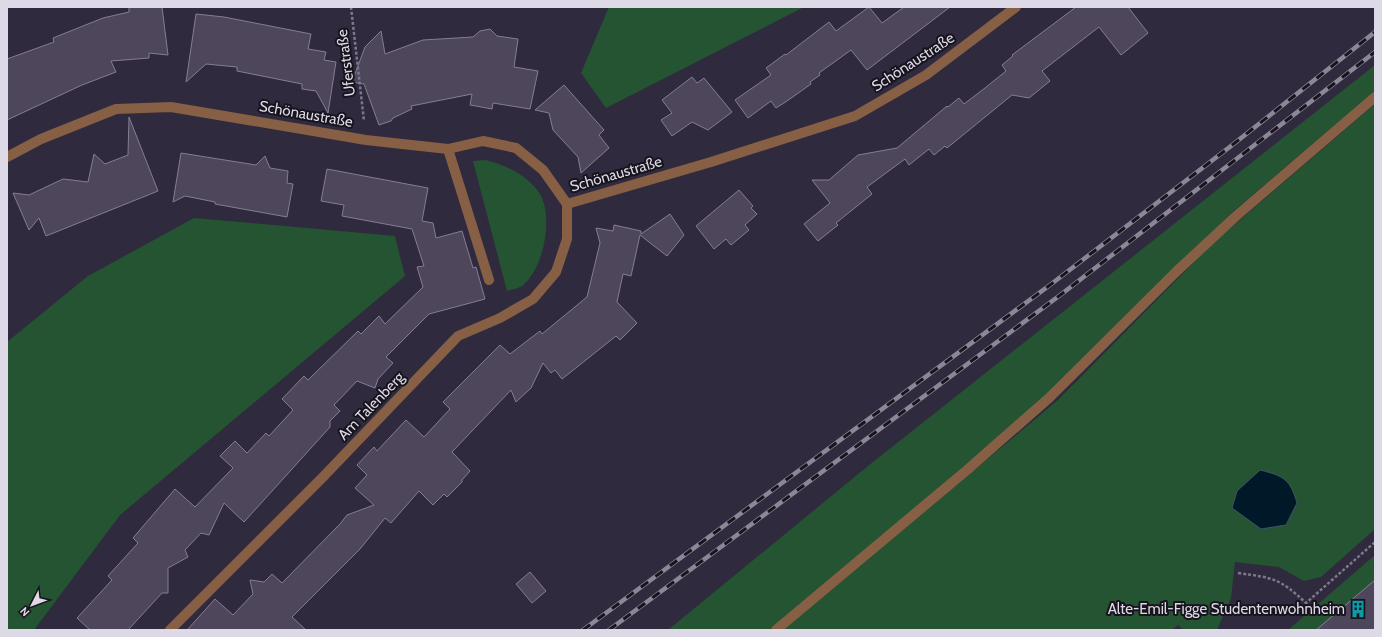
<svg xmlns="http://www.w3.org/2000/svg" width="1382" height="637" font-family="Cabin,sans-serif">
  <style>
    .green { fill: #255432 }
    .water { fill: #001929; stroke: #425362 }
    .building { fill: #4e475c; stroke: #847d95 }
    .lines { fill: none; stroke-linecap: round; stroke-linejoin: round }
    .path { stroke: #7e798a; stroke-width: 2.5; stroke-dasharray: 3 2; stroke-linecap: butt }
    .service { stroke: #865f45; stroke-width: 10 }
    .minor { stroke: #865f45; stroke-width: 10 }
    .rail-casing { stroke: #8c8797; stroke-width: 4.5 }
    .rail { stroke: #17141d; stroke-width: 3; stroke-dasharray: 9; stroke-linecap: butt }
    .labels { text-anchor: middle; stroke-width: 4; stroke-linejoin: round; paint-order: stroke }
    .street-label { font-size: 15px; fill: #ddd9e6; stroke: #17141d }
    .poi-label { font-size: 15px; fill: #ddd9e6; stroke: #17141d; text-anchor: end }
  </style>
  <rect width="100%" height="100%" fill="#302a3e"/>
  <g class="green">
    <path d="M609,7H804L606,108L581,73Z"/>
    <path d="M1375,65V91L1229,215L1050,393L914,509L769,630H668L868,466Z"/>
    <path d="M1375,104V529L1321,577L1304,581L1279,567L1235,562L1231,598L1217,630H1183L1178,625L1172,630H783L1058,400L1212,244Z"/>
    <path d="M486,160C507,166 524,173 538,191C555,214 544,269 522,286C518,288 512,290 507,291L473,161Z"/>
    <path d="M194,218L395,236L405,276L120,515L34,630H7V342L88,276Z"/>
    <path d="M1375,555V587L1316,630H1288Z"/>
  </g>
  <path class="water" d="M1260,470C1284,476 1290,479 1297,503L1286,525L1261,529L1232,508L1237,491Z"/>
  <g class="building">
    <path d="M129,7H162L168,55L149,53V58L111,61L116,72L82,85L7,120V59L54,42L53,38L103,18L129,12Z"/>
    <path d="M869,7L882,23L904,7H950L867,70L851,50L819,73L820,75L810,82L811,84L787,101L776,108L771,101L748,118L735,100L771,75L766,68L785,54L786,55L829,22L836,31Z"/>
    <path d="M1076,7H1128L1148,33L1121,55L1099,27L1042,71L1050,81L1029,98L1012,95L947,148L945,146L934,155L929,149L909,165L905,159L867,187L872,194L836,223L838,225L818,241L804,224L830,203L812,180H829L858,155L897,148L947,106L948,107L959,98L964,104L985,88L1006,71L1002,65L1013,56L1012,55Z"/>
    <path d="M196,14L224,17L311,34L308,49L326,52L324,60L336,62L328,113L316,91L302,89V84L237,71V67L206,64L186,82Z"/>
    <path d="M490,29L497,36L518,39L514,67L538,71L530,109L493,103L492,109L470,105L472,94L411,106L412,109L393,118L391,121L379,125L364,84L352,82L365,47L381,31L385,54L423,40L473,37L480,31Z"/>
    <path d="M692,77L697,83L704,78L732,112L708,130L692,122L672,136L661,120L672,113L662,100Z"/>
    <path d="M564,85L604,130L599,135L609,148L581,173L578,157L553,130L549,113L535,110Z"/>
    <path d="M129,117L158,191L46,236L39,218L29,230L13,193L29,195L63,179L88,182L94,154L105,164L128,155Z"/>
    <path d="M181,153L256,165L265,156L270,168L288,171L287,183L293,184L287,217L215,204V202L185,196L173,202Z"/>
    <path d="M327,169L428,188L422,221L433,223L436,238L462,231L473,268L476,267L485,299L429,314L386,357L393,363L378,379L375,388L357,381L334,405L340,411L330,421V427L244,522L224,503L209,535L201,533L185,550L188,557L168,568V593H162L128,630H90L77,618L112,580L108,576L138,543L133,538L175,489L195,507L233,468L220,456L235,441L247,453L266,433L269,436L293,410L282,399L304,376L308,380L358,331L361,334L379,316L385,324L423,287L417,267L424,266L412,229L342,216L344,205L321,201Z"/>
    <path d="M739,190L753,206L751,208L757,214L745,225L749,230L731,245L726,239L714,249L696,226Z"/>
    <path d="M670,214L684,235L667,256L640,235L631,276L623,274L617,302L637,323L620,340L616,336L562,379L555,370L551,373L543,363L531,388L516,402L511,390L452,452L470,471L462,480V482L447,497L444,494L433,505L419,491L391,523L385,518L360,549L292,617L306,630H187L215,599L233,615L253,594L250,580L264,582L272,574L282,583L340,524L347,515L374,505L355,488L367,475L357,465L374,447L377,451L406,420L424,437L450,409L443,402L500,345L510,354L540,331L542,334L587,297L600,243L596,228L613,231L614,225L641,231V234Z"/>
    <path d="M530,572L546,591L532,603L516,584Z"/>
    <path d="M1375,580V630H1316Z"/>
  </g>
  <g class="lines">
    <g class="path">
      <path d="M351,7L364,121"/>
      <path d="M1238,573C1274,578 1279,578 1306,603L1375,542"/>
    </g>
    <g class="service">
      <path d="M448,149L489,280"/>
      <path d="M776,630L967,470L1049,398L1177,271L1235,217L1375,97"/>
    </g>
    <g class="minor">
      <path d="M7,157L41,139L116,109L171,107L366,140L448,149L483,141L516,148L543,170L567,204"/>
      <path d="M567,204L711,162L855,116L926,75L1016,7"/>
      <path d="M170,630L323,477L458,336L500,318L533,299L556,272L567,239V204"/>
    </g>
    <g class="rail-casing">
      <g id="rail">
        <path d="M583,630L1050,285L1231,146L1375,32"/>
        <path d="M609,630L1059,296L1375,52"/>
      </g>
    </g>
    <use href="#rail" class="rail"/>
  </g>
  <defs>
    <g id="building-bare" transform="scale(1.38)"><path d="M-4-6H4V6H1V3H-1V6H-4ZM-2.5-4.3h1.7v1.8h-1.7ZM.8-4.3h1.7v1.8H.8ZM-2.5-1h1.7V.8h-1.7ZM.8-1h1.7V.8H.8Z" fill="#0f9aa8" stroke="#17141d" stroke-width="2.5" paint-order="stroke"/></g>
  </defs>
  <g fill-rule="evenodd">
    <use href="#building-bare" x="1358" y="609"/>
  </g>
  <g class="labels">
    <g class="street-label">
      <text transform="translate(913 62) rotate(-33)" y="5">Schönaustraße</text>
      <text transform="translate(346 63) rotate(-97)" y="5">Uferstraße</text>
      <text transform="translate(306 114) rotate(10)" y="5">Schönaustraße</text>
      <text transform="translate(616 174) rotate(-16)" y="5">Schönaustraße</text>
      <text transform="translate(371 406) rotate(-46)" y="5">Am Talenberg</text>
    </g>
    <g class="poi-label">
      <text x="1345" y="614">Alte-Emil-Figge Studentenwohnheim</text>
    </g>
  </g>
  <rect width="1382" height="637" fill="none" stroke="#ddd9e6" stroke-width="16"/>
  <g transform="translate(32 605) rotate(228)" stroke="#17141d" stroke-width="3" paint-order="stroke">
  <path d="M0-3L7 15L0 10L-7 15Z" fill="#ddd9e6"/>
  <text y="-6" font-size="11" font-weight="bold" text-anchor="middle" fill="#ddd9e6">N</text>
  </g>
</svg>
